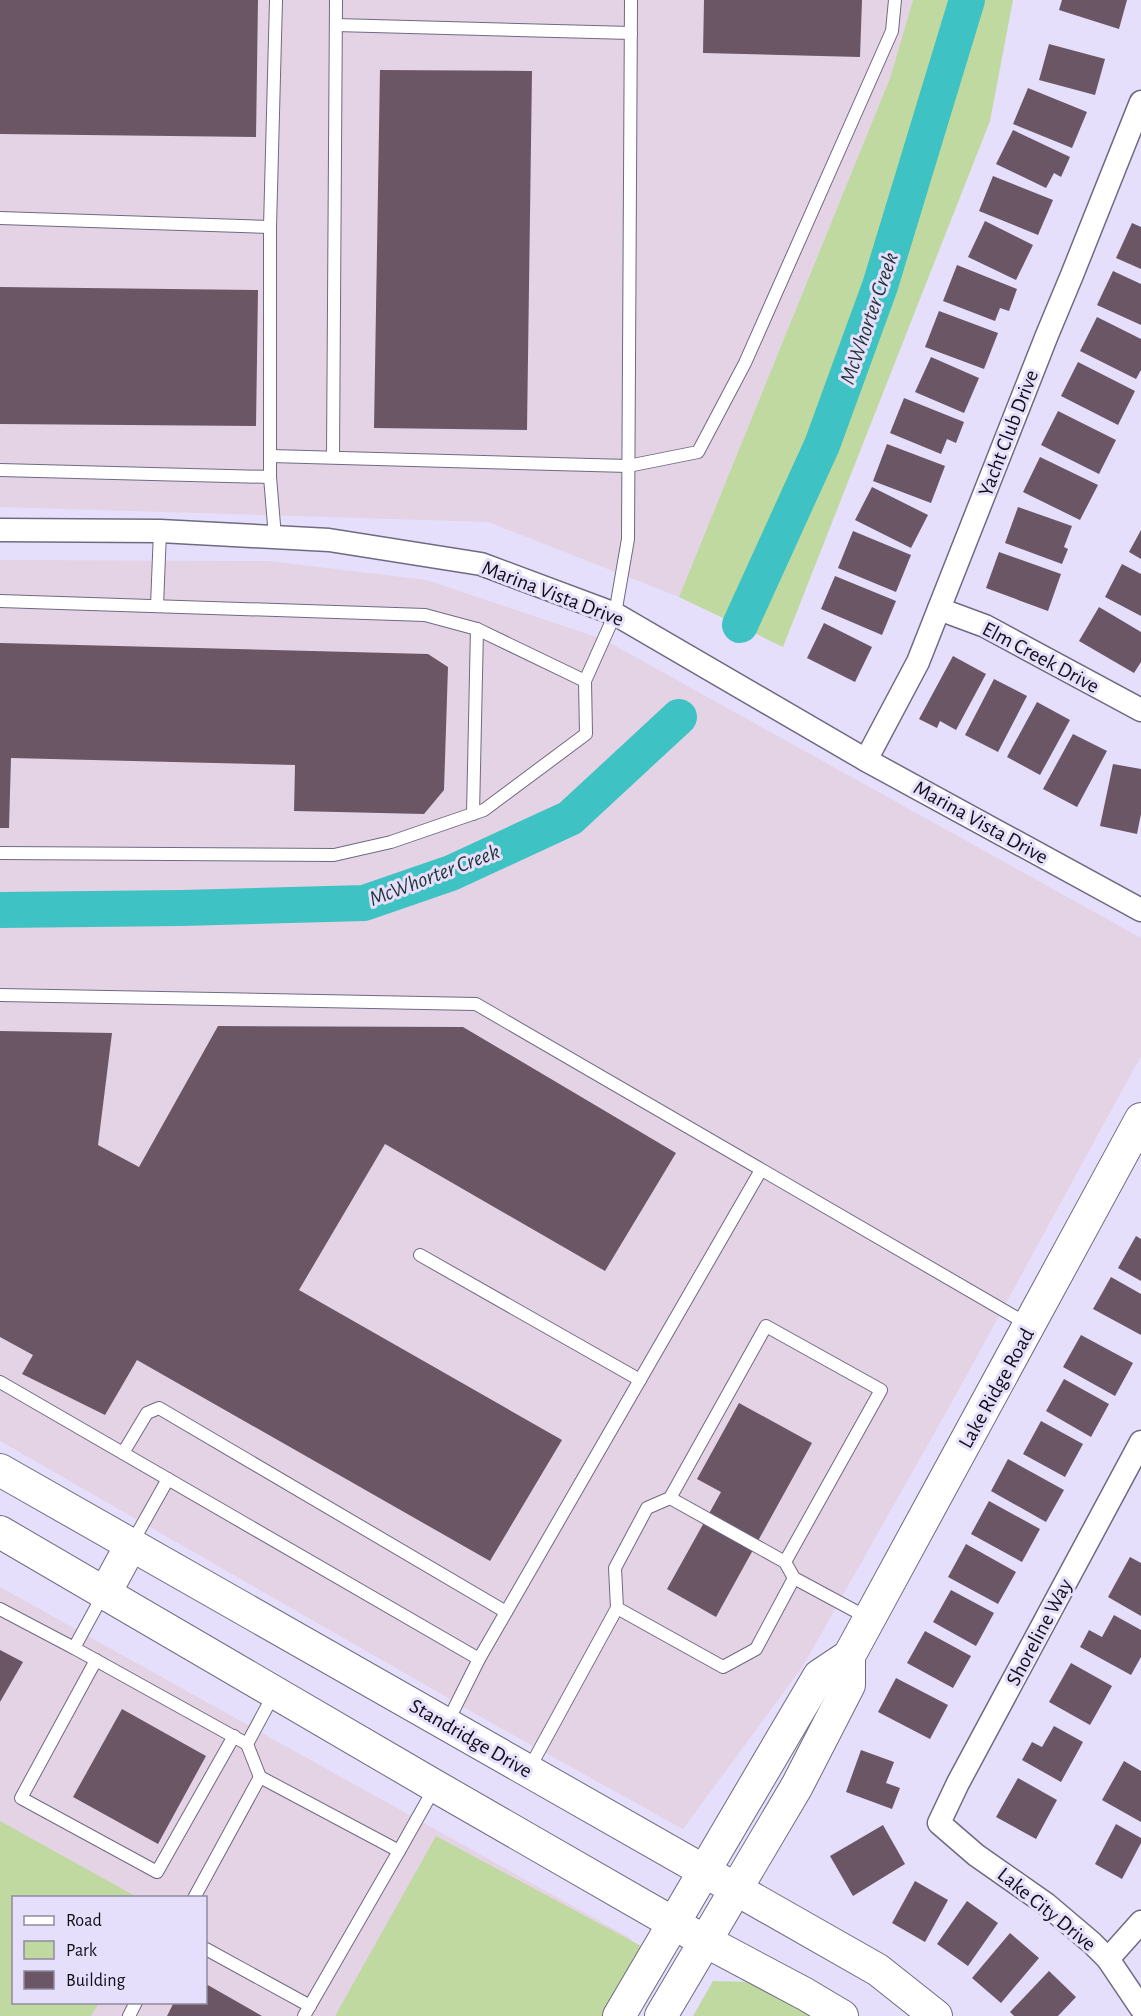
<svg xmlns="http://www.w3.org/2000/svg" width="1141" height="2016" font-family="'Alegreya Sans',sans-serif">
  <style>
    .commercial { fill: #e4d3e5; fill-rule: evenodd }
    .green { fill: #c0d9a1 }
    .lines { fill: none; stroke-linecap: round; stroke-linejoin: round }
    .river { stroke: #3fc2c3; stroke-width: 36 }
    .building { fill: #6b5666 }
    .lane-casing { stroke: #6f6a82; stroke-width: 14 }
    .street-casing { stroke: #6f6a82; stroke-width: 25 }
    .secondary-casing { stroke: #6f6a82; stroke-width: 34 }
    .lane { stroke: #fff; stroke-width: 12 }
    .street { stroke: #fff; stroke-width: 22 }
    .secondary { stroke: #fff; stroke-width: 32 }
    .labels { text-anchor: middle; stroke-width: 6; stroke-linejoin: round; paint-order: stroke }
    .street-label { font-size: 21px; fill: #110e17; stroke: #e5dffb }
    .water-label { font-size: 22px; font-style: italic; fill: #1f3535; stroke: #e5dffb }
  </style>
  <rect width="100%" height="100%" fill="#e5dffb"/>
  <g class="commercial">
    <path d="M0,0H913L890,78L679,597L488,522L0,507Z"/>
    <path d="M0,560L268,561L427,580L605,640L1141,938V1056L958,1391L803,1666L683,1829L502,1729L0,1441Z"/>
    <path d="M0,1587L632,1939L589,2016H0ZM14,1898H206V2002H14Z"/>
  </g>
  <g class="green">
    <path d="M913,0H1013L990,121L783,647L679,597L890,78Z"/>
    <path d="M0,1821L137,1897L14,1898V2002L99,2003L91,2016H0Z"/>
    <path d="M436,1836L643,1947L604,2016H335Z"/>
    <path d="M713,1981L754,1982L813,2016H693Z"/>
  </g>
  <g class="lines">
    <g class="river">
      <path d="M740,625L822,445L880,286L967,0"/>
      <path d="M0,910L182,908L364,903L451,873L570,818L679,717"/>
    </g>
  </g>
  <g class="building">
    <path d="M0,0H258L256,137L0,134Z"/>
    <path d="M704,0H862L860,57L703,53Z"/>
    <path d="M1062,0H1127L1119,29L1059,10Z"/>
    <path d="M1049,44L1105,59L1095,95L1039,80Z"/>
    <path d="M380,70L532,71L527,430L374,428Z"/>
    <path d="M1028,88L1087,112L1072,148L1013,124Z"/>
    <path d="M1013,130L1070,157L1061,177L1054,173L1046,188L996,164Z"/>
    <path d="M993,176L1053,200L1038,235L979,211Z"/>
    <path d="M985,221L1033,245L1016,280L968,257Z"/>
    <path d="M1132,223L1141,227V269L1116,258Z"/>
    <path d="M957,265L1017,289L1009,311L1000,308L995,321L943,301Z"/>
    <path d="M1113,271L1141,284V325L1097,305Z"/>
    <path d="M0,287L258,290L256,426L0,424Z"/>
    <path d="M939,311L998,333L984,369L925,347Z"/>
    <path d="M1097,317L1141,339V370L1136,379L1080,351Z"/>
    <path d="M931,357L979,378L964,413L915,392Z"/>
    <path d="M1078,362L1135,391L1118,425L1061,396Z"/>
    <path d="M904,398L964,422L956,443L947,439L941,454L890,433Z"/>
    <path d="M1058,411L1116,440L1099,474L1041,445Z"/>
    <path d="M887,444L945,466L931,503L873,481Z"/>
    <path d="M1040,457L1098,485L1080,520L1023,492Z"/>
    <path d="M872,487L928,515L911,548L855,520Z"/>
    <path d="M1018,507L1072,526L1064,547L1068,549L1062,564L1005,543Z"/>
    <path d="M1141,530V559L1129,552Z"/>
    <path d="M853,531L911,555L896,592L838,568Z"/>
    <path d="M999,552L1061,574L1048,611L986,588Z"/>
    <path d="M1122,564L1141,574V616L1105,597Z"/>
    <path d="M835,576L896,601L882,635L821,609Z"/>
    <path d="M1099,607L1141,632V662L1134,673L1079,641Z"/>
    <path d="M824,623L872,647L855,682L807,658Z"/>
    <path d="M0,643L428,654L448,667L444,790L424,814L294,811L295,765L11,758L9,828H0Z"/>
    <path d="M953,656L986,674L956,730L940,721L937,728L919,719Z"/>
    <path d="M994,679L1027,696L998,752L965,735Z"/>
    <path d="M1037,702L1070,720L1040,775L1007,757Z"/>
    <path d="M1073,734L1107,751L1077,807L1043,789Z"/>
    <path d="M1113,764L1141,769V814L1137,834L1100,826Z"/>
    <path d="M218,1026L463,1027L676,1153L605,1271L385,1144L299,1290L562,1440L490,1561L137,1360L105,1415L22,1374L33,1355L0,1337V1031L112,1033L98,1145L139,1167Z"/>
    <path d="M1136,1236L1141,1239V1281L1118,1268Z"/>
    <path d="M1111,1277L1141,1294V1335L1093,1309Z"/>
    <path d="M1081,1335L1133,1363L1115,1396L1063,1367Z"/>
    <path d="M1064,1379L1109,1404L1091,1437L1046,1411Z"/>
    <path d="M739,1403L812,1443L716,1617L667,1589L721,1492L697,1479Z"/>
    <path d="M1041,1421L1083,1444L1065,1477L1023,1454Z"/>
    <path d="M1008,1459L1064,1490L1046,1522L991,1491Z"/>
    <path d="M989,1501L1040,1529L1022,1562L971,1534Z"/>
    <path d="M966,1544L1016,1572L998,1604L948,1577Z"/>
    <path d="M1130,1557L1141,1563V1616L1108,1597Z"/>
    <path d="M951,1590L994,1613L976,1646L933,1622Z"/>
    <path d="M1114,1615L1141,1630V1657L1131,1675L1080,1647L1089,1630L1102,1637Z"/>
    <path d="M925,1631L971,1656L953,1688L907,1663Z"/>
    <path d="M0,1650L23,1662L0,1702Z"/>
    <path d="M1071,1663L1112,1686L1090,1725L1049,1702Z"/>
    <path d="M896,1678L948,1705L930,1739L878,1712Z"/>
    <path d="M122,1709L206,1756L158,1844L73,1797Z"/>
    <path d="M1054,1726L1083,1742L1061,1782L1022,1760L1032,1742L1042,1747Z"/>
    <path d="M861,1750L894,1762L886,1783L900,1788L892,1809L846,1792Z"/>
    <path d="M1124,1761L1141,1771V1822L1102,1800Z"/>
    <path d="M1018,1778L1057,1800L1036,1839L996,1817Z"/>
    <path d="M1116,1824L1141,1838V1843L1122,1879L1095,1864Z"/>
    <path d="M883,1825L905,1864L853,1896L830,1856Z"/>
    <path d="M915,1881L948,1900L925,1942L892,1923Z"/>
    <path d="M967,1901L998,1923L968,1966L937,1944Z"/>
    <path d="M1010,1933L1039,1958L1001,2003L972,1978Z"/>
    <path d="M1049,1971L1076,1997L1058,2016H1014L1010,2012Z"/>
    <path d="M206,1984L262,2016H167L174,2002H206Z"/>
  </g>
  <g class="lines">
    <g class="lane-casing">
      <g id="lane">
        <path d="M336,25L631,33"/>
        <path d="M0,218L270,227"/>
        <path d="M271,456L628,466L698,452L745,363L892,31L895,0"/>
        <path d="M333,457L336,0"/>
        <path d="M0,470L270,477"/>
        <path d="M275,537L270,477V227L276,0"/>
        <path d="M0,601L425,615L477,629L585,681L615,614L628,539L631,0"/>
        <path d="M157,606L160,531"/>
        <path d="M473,814L477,629"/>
        <path d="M0,853L334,855L391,842L484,810L586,734L585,681"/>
        <path d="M0,995L476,1004L1029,1325"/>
        <path d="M420,1255L640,1380"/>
        <path d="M0,1382L479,1659"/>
        <path d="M123,1453L147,1413L159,1408L506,1612"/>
        <path d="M670,1498L785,1562L794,1578L870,1619"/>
        <path d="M132,1543L168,1479"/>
        <path d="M785,1562L881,1390L766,1326L670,1498L647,1508L615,1568L617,1608L723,1667L756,1649L794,1578"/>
        <path d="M0,1609L74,1648L104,1593"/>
        <path d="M74,1648L247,1744L275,1692"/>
        <path d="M96,1660L21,1798L157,1872L234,1736"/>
        <path d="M447,1723L479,1659L761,1170"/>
        <path d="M247,1744L260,1777L399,1851L435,1787"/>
        <path d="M529,1769L617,1608"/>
        <path d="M194,1898L260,1777"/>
        <path d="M206,1949L310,2006"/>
        <path d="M129,2016L136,2002"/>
        <path d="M304,2016L399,1851"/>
      </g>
    </g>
    <g class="street-casing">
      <g id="street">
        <path d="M0,530L160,531L329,540L481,564L615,614L866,760L1141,910"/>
        <path d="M939,609L985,626L1141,710"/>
        <path d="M866,760L918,662L1047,335L1072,275L1141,102"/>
        <path d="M1141,1442L958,1783L939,1823L976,1855L1046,1904L1092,1943L1108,1959L1141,2008"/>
        <path d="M1108,1959L1141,1922"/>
      </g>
    </g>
    <g class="secondary-casing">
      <g id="secondary">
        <path d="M0,1470L878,1970L936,2016"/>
        <path d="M0,1532L435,1786L694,1935L805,1994L842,2016"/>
        <path d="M105,1593L131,1545"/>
        <path d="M619,2016L819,1676L849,1656L1141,1119"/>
        <path d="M661,2016L797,1786L849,1685V1656"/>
      </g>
    </g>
    <use href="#lane" class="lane"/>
    <use href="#street" class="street"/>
    <use href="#secondary" class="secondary"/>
  </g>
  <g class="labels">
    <g class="street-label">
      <text transform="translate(1008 433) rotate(-69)" y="7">Yacht Club Drive</text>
      <text transform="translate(553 593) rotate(21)" y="7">Marina Vista Drive</text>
      <text transform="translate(1041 657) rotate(28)" y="7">Elm Creek Drive</text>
      <text transform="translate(981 822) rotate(29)" y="7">Marina Vista Drive</text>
      <text transform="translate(996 1388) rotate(-61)" y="7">Lake Ridge Road</text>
      <text transform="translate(1039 1632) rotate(-62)" y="7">Shoreline Way</text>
      <text transform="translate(471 1738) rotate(30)" y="7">Standridge Drive</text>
      <text transform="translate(1047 1909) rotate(39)" y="7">Lake City Drive</text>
    </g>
    <g class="water-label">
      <text transform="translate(868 318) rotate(-71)" y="8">McWhorter Creek</text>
      <text transform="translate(434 874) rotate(-21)" y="8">McWhorter Creek</text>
    </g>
  </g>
  <rect x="12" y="1896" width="195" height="108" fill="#e5dffb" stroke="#908ba0" stroke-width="1.5"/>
  <rect x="24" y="1916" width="30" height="9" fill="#ffffff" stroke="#908ba0" stroke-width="1.5"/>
  <text x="66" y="1926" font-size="18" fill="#110e17">Road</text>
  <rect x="24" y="1941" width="30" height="18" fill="#c0d9a1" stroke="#908ba0" stroke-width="1.5"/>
  <text x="66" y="1956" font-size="18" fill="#110e17">Park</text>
  <rect x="24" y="1971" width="30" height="18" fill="#6b5666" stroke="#908ba0" stroke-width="1.5"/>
  <text x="66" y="1986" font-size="18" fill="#110e17">Building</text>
</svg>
